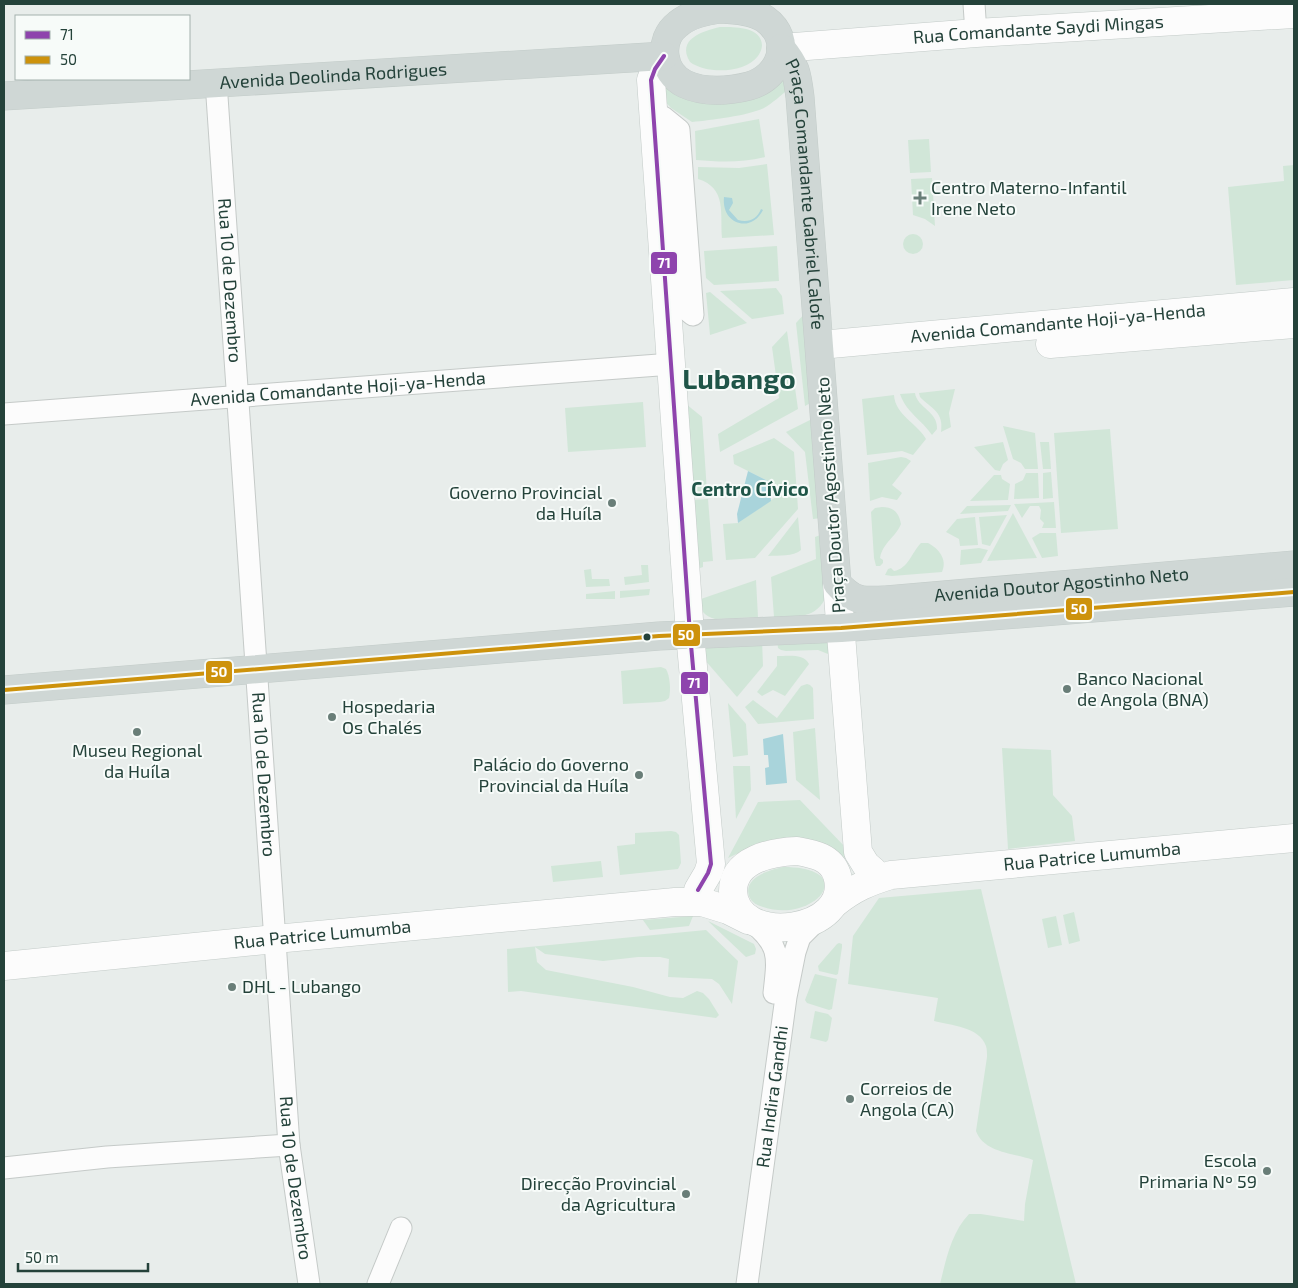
<svg xmlns="http://www.w3.org/2000/svg" width="1298" height="1288" font-family="'Exo 2',sans-serif">
  <style>
    .green { fill: #d1e6d8 }
    .water { fill: #a9d4db }
    .lines { fill: none; stroke-linecap: round; stroke-linejoin: round }
    .street-casing { stroke: #c5cac8; stroke-width: 23 }
    .secondary-casing { stroke: #c3cbc8; stroke-width: 29 }
    .primary-casing { stroke: #c3ccc9; stroke-width: 29 }
    .street { stroke: #fcfcfc; stroke-width: 21 }
    .secondary { stroke: #fcfcfc; stroke-width: 28 }
    .primary { stroke: #cfd7d5; stroke-width: 28 }
    .bus-1-casing { stroke: #f7fbf9; stroke-width: 8 }
    .bus-2-casing { stroke: #f7fbf9; stroke-width: 8 }
    .bus-1 { stroke: #8e44ad; stroke-width: 4 }
    .bus-2 { stroke: #cd920c; stroke-width: 4 }
    .poi-dot { fill: #697e78; stroke: #f7fbf9; stroke-width: 2 }
    .bus-dot { fill: #24423a; stroke: #f7fbf9; stroke-width: 2 }
    .labels { text-anchor: middle; stroke-width: 4; stroke-linejoin: round; paint-order: stroke }
    .street-label { font-size: 18px; fill: #24423a; stroke: #f7fbf9 }
    .poi-label { font-size: 18px; fill: #24423a; stroke: #f7fbf9; text-anchor: start }
    .neighbourhood-label { font-size: 19px; font-weight: bold; fill: #1f5548; stroke: #f7fbf9 }
    .town-label { font-size: 28px; font-weight: bold; fill: #1f5548; stroke: #f7fbf9 }
    .line-badge { stroke: #f7fbf9; stroke-width: 2 }
    .badge-label { font-size: 14px; text-anchor: middle; font-weight: bold; fill: #fff }
  </style>
  <rect width="100%" height="100%" fill="#e8edeb"/>
  <g class="green">
    <path d="M720,27C733,27 761,26 762,45C762,49 760,53 758,56C744,74 706,74 690,62C676,39 703,31 720,27Z"/>
    <path d="M784,77L789,89C781,95 773,103 764,108C747,116 711,120 692,122L671,108L662,98V85Z"/>
    <path d="M759,119L765,157C742,163 719,162 696,160L695,131Z"/>
    <path d="M929,139L931,172L910,173L908,140Z"/>
    <path d="M767,164L774,235L722,238C720,213 727,188 698,179V167L739,168Z"/>
    <path d="M1294,165V280L1236,285L1228,187L1284,181L1283,166Z"/>
    <path d="M932,178L935,226L925,219L913,215L911,179Z"/>
    <circle cx="913" cy="244" r="10"/>
    <path d="M777,246L779,281L714,285L706,278L704,251Z"/>
    <path d="M776,288L782,296L784,314L752,319L720,291Z"/>
    <path d="M710,292L747,323L710,335L706,293Z"/>
    <path d="M808,310L814,401L805,406L796,323Z"/>
    <path d="M787,331L798,409L720,452L718,434L779,398L772,347Z"/>
    <path d="M955,389L949,413L951,427L941,432C944,412 932,409 920,397L919,393Z"/>
    <path d="M915,393C917,408 938,411 937,429L932,435C922,420 906,412 900,394Z"/>
    <path d="M894,395C895,415 917,423 926,439L913,455L902,451L867,455L862,399Z"/>
    <path d="M643,402L646,447L568,452L565,408Z"/>
    <path d="M686,404L702,417L707,492H692Z"/>
    <path d="M816,417L822,518L813,519L805,452L786,432Z"/>
    <path d="M1003,426L1035,433L1038,469H1025L1021,463L1013,459Z"/>
    <path d="M1110,429L1118,529L1061,533L1054,433Z"/>
    <path d="M774,438L794,452L798,509L755,558L726,560L723,524L738,523L786,490L734,464L733,455Z"/>
    <path d="M1003,442L1008,460L1003,464L1000,471L995,470L974,447Z"/>
    <path d="M1040,442H1049L1051,469H1043Z"/>
    <path d="M901,457L906,458L911,461L892,485L902,493L897,500L882,497L870,501L868,463Z"/>
    <path d="M1051,472L1053,498L1043,499V473Z"/>
    <path d="M1026,473H1038L1039,498L1014,499L1015,484L1023,480Z"/>
    <path d="M994,475H1001L1002,479L1010,484L1008,500L970,501Z"/>
    <path d="M708,499L713,561L703,562V567L697,569L692,500Z"/>
    <path d="M1054,502L1056,528H1042L1044,523L1040,519L1041,510L1039,506H1030L1022,518L1014,504Z"/>
    <path d="M1011,505L1008,511L960,514L967,506Z"/>
    <path d="M882,507C894,507 899,513 901,524C896,537 883,542 880,558L883,560V563L880,566H876L874,558L871,512L875,508Z"/>
    <path d="M1013,513L1037,558L987,561Z"/>
    <path d="M1007,515L990,546L982,544L979,517Z"/>
    <path d="M798,517L801,550C793,557 779,555 768,556Z"/>
    <path d="M975,517L978,545L960,546L959,539L946,532L957,519Z"/>
    <path d="M1040,533H1056L1058,556L1042,558L1032,538Z"/>
    <path d="M823,534L827,595C816,620 798,616 774,617L771,577L816,559L815,537Z"/>
    <path d="M928,543C938,548 948,559 942,572L892,576L885,575L888,569L891,568L894,571C908,569 912,552 921,543Z"/>
    <path d="M979,548L988,550L981,563L960,565L961,550Z"/>
    <path d="M641,565H648L649,582L625,585L624,577L642,575Z"/>
    <path d="M591,569L592,579H609L610,586L586,587L584,570Z"/>
    <path d="M756,580L758,617L715,619C704,616 701,611 698,600Z"/>
    <path d="M650,589L649,595L620,598V591Z"/>
    <path d="M615,591V599H586V594Z"/>
    <path d="M829,639L833,656L818,650L786,651L781,650L778,648L777,640Z"/>
    <path d="M762,640L763,666L737,697L704,659L705,643Z"/>
    <path d="M777,656C787,656 804,653 809,664L785,696L773,690L762,696L757,692L777,666Z"/>
    <path d="M661,667L666,669C670,676 671,690 669,698L665,701L660,702L623,704L621,671Z"/>
    <path d="M807,684L810,685L813,688L814,719L758,724L745,707L753,700L777,718L801,686Z"/>
    <path d="M728,703L746,724L748,755L733,757Z"/>
    <path d="M815,728L820,800L796,780L793,732Z"/>
    <path d="M1002,748L1051,750L1053,795L1072,816L1075,841L1008,849Z"/>
    <path d="M733,766H750L751,790L736,819Z"/>
    <path d="M800,800L847,849V859L835,851L751,847L728,858L758,802Z"/>
    <path d="M671,831L676,832L679,835L681,863L678,869L620,875L617,846L635,844V833Z"/>
    <path d="M601,861L603,877L553,882L551,866Z"/>
    <path d="M783,867C861,867 815,924 763,907C757,905 752,903 749,896C743,877 770,870 783,867Z"/>
    <path d="M981,889L1076,1284H940C946,1260 951,1233 969,1214H981L1024,1221L1025,1204L1033,1160C1014,1153 984,1153 976,1131L987,1057C987,1054 987,1049 986,1046C980,1027 950,1025 934,1021L938,998L848,984L853,936L879,898Z"/>
    <path d="M1074,912L1080,941L1069,944L1063,915Z"/>
    <path d="M693,916L689,926L650,930L643,920Z"/>
    <path d="M1056,916L1062,945L1048,948L1042,919Z"/>
    <path d="M708,921L754,944L756,949L755,954L746,957Z"/>
    <path d="M706,930L738,961L732,1004L719,984L712,979L668,977L669,959L660,957H638L603,961L545,954L535,947L537,962L546,970L633,987L670,997L683,998L697,991L703,993L709,999L719,1015L716,1018L521,991L508,992L507,949Z"/>
    <path d="M839,943L842,944V947L838,974L836,975L819,971L818,966L837,944Z"/>
    <path d="M815,974L837,979L832,1009L829,1010L807,1003L805,1000Z"/>
    <path d="M815,1011L828,1014L832,1018L828,1040L826,1042L810,1038Z"/>
  </g>
  <g class="water">
    <path d="M724,197L732,198L733,203L729,210L738,220C749,223 757,219 761,209L763,210C751,234 721,224 724,197Z"/>
    <path d="M748,471L770,482L771,501L738,523L737,514Z"/>
    <path d="M783,734L787,783L766,785L765,768L769,767L768,755H764L763,739Z"/>
  </g>
  <g class="lines">
    <g class="street-casing">
      <g id="street">
        <path d="M974,4L976,33"/>
        <path id="s1" d="M216,82L289,1145L309,1284"/>
        <path d="M663,117L679,130L693,315L678,303Z"/>
        <path id="s2" d="M4,414L672,364"/>
        <path d="M751,921C781,945 778,957 774,993"/>
        <path d="M4,1168L107,1157L289,1145"/>
        <path d="M378,1284L401,1228"/>
        <path id="s3" d="M747,1284L786,997L795,952L800,937L818,919"/>
      </g>
    </g>
    <g class="secondary-casing">
      <g id="secondary">
        <path id="s4" d="M781,48L976,33L1294,14"/>
        <path d="M664,56L655,69L651,80L690,634L711,864L708,873L698,890"/>
        <path d="M1050,344L1294,324"/>
        <path id="s5" d="M820,345L1294,302"/>
        <path d="M837,583L858,852L866,865L873,871"/>
        <path d="M797,851C814,854 831,857 837,875C855,933 735,949 733,891C733,859 772,852 797,851Z"/>
        <path id="s6" d="M835,903C854,888 868,882 891,875L1294,838"/>
        <path id="s7" d="M4,966L275,939L675,902H702L728,910L748,920"/>
      </g>
    </g>
    <g class="primary-casing">
      <g id="primary">
        <path d="M720,9C735,10 753,11 765,19C794,40 781,77 749,86C730,91 704,93 685,84C662,73 657,40 678,24C690,14 705,11 720,9Z"/>
        <path id="s8" d="M781,48C796,66 797,73 800,97L837,583C853,602 863,601 886,600L1294,565"/>
        <path id="s9" d="M4,96L664,56"/>
        <path d="M4,690L659,636L841,628L1294,592"/>
      </g>
    </g>
    <use href="#street" class="street"/>
    <use href="#secondary" class="secondary"/>
    <use href="#primary" class="primary"/>
    <g class="bus-1-casing">
      <path id="bus-1" d="M664,56L655,69L651,80L690,634L711,864L708,873L698,890"/>
    </g>
    <g class="bus-2-casing">
      <path id="bus-2" d="M4,690L659,636L841,628L1294,592"/>
    </g>
    <use href="#bus-1" class="bus-1"/>
    <use href="#bus-2" class="bus-2"/>
  </g>
  <g class="poi-dot">
    <path d="M917.5 190.5h5v5h5v5h-5v5h-5v-5h-5v-5h5z"/>
    <circle cx="612" cy="503" r="5"/>
    <circle cx="1067" cy="689" r="5"/>
    <circle cx="332" cy="717" r="5"/>
    <circle cx="137" cy="732" r="5"/>
    <circle cx="639" cy="775" r="5"/>
    <circle cx="232" cy="987" r="5"/>
    <circle cx="850" cy="1099" r="5"/>
    <circle cx="1267" cy="1171" r="5"/>
    <circle cx="686" cy="1194" r="5"/>
  </g>
  <circle class="bus-dot" cx="647" cy="637" r="4.5"/>
  <g class="labels">
    <g class="street-label">
      <text dy="6" stroke="none"><textPath href="#s4" startOffset="258">Rua Comandante Saydi Mingas</textPath></text>
      <text dy="6" stroke="none"><textPath href="#s9" startOffset="330">Avenida Deolinda Rodrigues</textPath></text>
      <text dy="6" stroke="none"><textPath href="#s8" startOffset="151">Praça Comandante Gabriel Calofe</textPath></text>
      <text dy="6" stroke="none"><textPath href="#s1" startOffset="199">Rua 10 de Dezembro</textPath></text>
      <text dy="6" stroke="none"><textPath href="#s5" startOffset="239">Avenida Comandante Hoji-ya-Henda</textPath></text>
      <text dy="6" stroke="none"><textPath href="#s2" startOffset="335">Avenida Comandante Hoji-ya-Henda</textPath></text>
      <text transform="translate(831 495) rotate(-94)" y="6">Praça Doutor Agostinho Neto</text>
      <text dy="6" stroke="none"><textPath href="#s8" startOffset="772">Avenida Doutor Agostinho Neto</textPath></text>
      <text dy="6" stroke="none"><textPath href="#s1" startOffset="694">Rua 10 de Dezembro</textPath></text>
      <text dy="6" stroke="none"><textPath href="#s6" startOffset="265">Rua Patrice Lumumba</textPath></text>
      <text dy="6" stroke="none"><textPath href="#s7" startOffset="320">Rua Patrice Lumumba</textPath></text>
      <text dy="6" stroke="none"><textPath href="#s3" startOffset="189">Rua Indira Gandhi</textPath></text>
      <text dy="6" stroke="none"><textPath href="#s1" startOffset="1099">Rua 10 de Dezembro</textPath></text>
    </g>
    <g class="poi-label">
      <text x="931" y="194">Centro Materno-Infantil<tspan x="931" dy="21">Irene Neto</tspan></text>
      <text x="602" y="499" text-anchor="end">Governo Provincial<tspan x="602" dy="21">da Huíla</tspan></text>
      <text x="1077" y="685">Banco Nacional<tspan x="1077" dy="21">de Angola (BNA)</tspan></text>
      <text x="342" y="713">Hospedaria<tspan x="342" dy="21">Os Chalés</tspan></text>
      <text x="137" y="757" text-anchor="middle">Museu Regional<tspan x="137" dy="21">da Huíla</tspan></text>
      <text x="629" y="771" text-anchor="end">Palácio do Governo<tspan x="629" dy="21">Provincial da Huíla</tspan></text>
      <text x="242" y="993">DHL - Lubango</text>
      <text x="860" y="1095">Correios de<tspan x="860" dy="21">Angola (CA)</tspan></text>
      <text x="1257" y="1167" text-anchor="end">Escola<tspan x="1257" dy="21">Primaria Nº 59</tspan></text>
      <text x="676" y="1190" text-anchor="end">Direcção Provincial<tspan x="676" dy="21">da Agricultura</tspan></text>
    </g>
    <g class="neighbourhood-label">
      <text x="750" y="496">Centro Cívico</text>
    </g>
    <g class="town-label">
      <text x="739" y="389">Lubango</text>
    </g>
  </g>
  <g class="line-badge">
    <rect x="650" y="251" width="28" height="24" rx="5" fill="#8e44ad"/>
    <rect x="1065" y="597" width="28" height="24" rx="5" fill="#cd920c"/>
    <rect x="672" y="623" width="29" height="24" rx="5" fill="#cd920c"/>
    <rect x="205" y="660" width="28" height="24" rx="5" fill="#cd920c"/>
    <rect x="680" y="671" width="29" height="24" rx="5" fill="#8e44ad"/>
  </g>
  <g class="badge-label">
    <text x="664" y="268">71</text>
    <text x="1079" y="614">50</text>
    <text x="686" y="640">50</text>
    <text x="219" y="677">50</text>
    <text x="694" y="688">71</text>
  </g>
  <rect width="1298" height="1288" fill="none" stroke="#24423a" stroke-width="10"/>
  <rect x="15" y="15" width="175" height="65" fill="#f7fbf9" stroke="#a3b1ad"/>
  <rect x="25" y="31" width="25" height="8" fill="#8e44ad" stroke="#a3b1ad"/>
  <text x="60" y="40" font-size="15" fill="#24423a">71</text>
  <rect x="25" y="56" width="25" height="8" fill="#cd920c" stroke="#a3b1ad"/>
  <text x="60" y="65" font-size="15" fill="#24423a">50</text>
  <path d="M18 1263v8h130v-8" fill="none" stroke="#24423a" stroke-width="2.5"/>
  <text x="25" y="1263" font-size="15" fill="#24423a" stroke="#f7fbf9" stroke-width="4" paint-order="stroke">50 m</text>
</svg>
